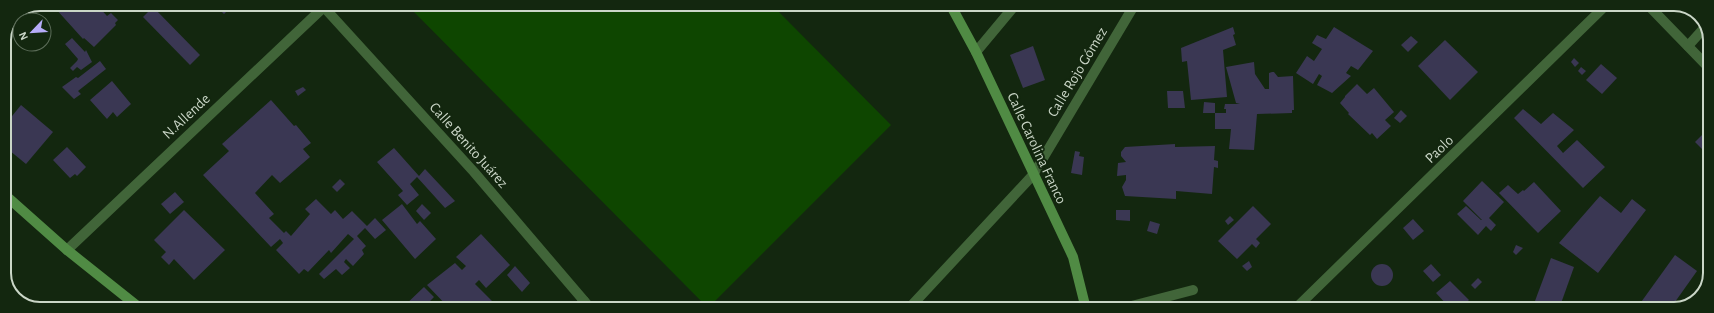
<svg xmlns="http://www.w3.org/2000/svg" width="1714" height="313" font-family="'Alegreya Sans',sans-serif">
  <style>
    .green { fill: #0e4600 }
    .building { fill: #3a3753 }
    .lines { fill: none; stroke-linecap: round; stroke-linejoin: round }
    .lane { stroke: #416539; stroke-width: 10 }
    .street { stroke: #416539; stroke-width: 10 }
    .secondary { stroke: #508b44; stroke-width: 10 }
    .labels { text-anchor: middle; stroke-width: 4; stroke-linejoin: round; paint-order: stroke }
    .street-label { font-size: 15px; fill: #cad6c7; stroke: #13270f }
    .rim { fill: none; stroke: #cad6c7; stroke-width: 2 }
  </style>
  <rect width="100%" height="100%" fill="#13270f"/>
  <path class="green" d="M419,4H771L891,125L708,308L413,11Z"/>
  <g class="building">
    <path d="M48,4H96L107,16L111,13L118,20L115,23L116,25L94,47L84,38L83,39L55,8L53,10Z"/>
    <path d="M214,4H240L234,10L231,7L224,14Z"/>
    <path d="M153,7L200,55L190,65L143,17Z"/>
    <path d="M21,12L28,20H20V30L12,20L15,14Z"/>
    <path d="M11,24L16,28L5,38Z"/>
    <path d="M1233,27L1235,34L1233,35L1236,45L1223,50L1227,97L1191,100L1187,61L1182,62L1181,48Z"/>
    <path d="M1334,27L1373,51L1358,70L1351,66L1346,73L1351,76L1332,93L1317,85L1322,76L1319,74L1313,84L1296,73L1307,56L1314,61L1322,49L1312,43L1317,35L1326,39Z"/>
    <path d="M1411,36L1418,42L1408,52L1401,45Z"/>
    <path d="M72,38L85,52L86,50L92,62L81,70L77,67L73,71L70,68L77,61L78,59L65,44Z"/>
    <path d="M1445,40L1478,72L1450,100L1418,66Z"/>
    <path d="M1033,46L1045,80L1023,88L1010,55Z"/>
    <path d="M1574,58L1579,63L1575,67L1571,62Z"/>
    <path d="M100,61L106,69L78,91L81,94L74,99L62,87L76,77L78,78Z"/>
    <path d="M1254,62L1255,74L1265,89H1269V73L1272,72H1274L1278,77L1293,76L1294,110H1292V113L1257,114L1254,150L1229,149L1231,129H1215V113H1226V109H1224L1225,104H1240L1236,103L1226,67Z"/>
    <path d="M1601,64L1617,78L1602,94L1586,80Z"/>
    <path d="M1581,67L1586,71L1582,75L1578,71Z"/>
    <path d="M112,81L131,104L117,117L113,112L107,119L90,100Z"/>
    <path d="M1357,84L1367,94L1374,88L1394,112L1385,120L1391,126L1377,139L1372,133L1370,135L1348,114L1349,113L1340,103L1345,97V96Z"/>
    <path d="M303,87L306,90L298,96L295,91Z"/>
    <path d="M1167,91H1183L1185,108H1168Z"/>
    <path d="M271,100L294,126L296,125L311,143L303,149L310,157L280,183L272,175L255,193L274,214L269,218L284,233L286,231L291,236L310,214L305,209L316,199L331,214L335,210L343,219L352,211L367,226L375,218L386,230L375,239L365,228L357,236L366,246L362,250L364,254L353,266L346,259L344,262L350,268L342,275L336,269L324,279L319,274L354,239L348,234L331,253L329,250L308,272L304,269L299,274L276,250L283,243L280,239L271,247L203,175L229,151L222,144Z"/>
    <path d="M1204,102L1215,103V113H1203Z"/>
    <path d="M21,105L53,132L26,164L4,146V126Z"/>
    <path d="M1523,109L1541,124L1553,113L1574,130L1557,146L1563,153L1577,140L1605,167L1583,188L1514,118Z"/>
    <path d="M1401,110L1407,116L1400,123L1394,118Z"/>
    <path d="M1710,127V157L1695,142Z"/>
    <path d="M1175,144V147L1215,146L1214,160L1218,161V168L1214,167L1212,194L1176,191V199L1125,196L1122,187L1126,180V175L1117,176L1118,163L1126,162L1121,156V152L1125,147Z"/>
    <path d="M67,147L86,167L77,176L75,174L70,178L53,160Z"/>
    <path d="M394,148L419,176L425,169L455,201L445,208L417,177L410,184L419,195L407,205L398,195L403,191L377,162Z"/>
    <path d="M1075,151L1080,152L1079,156L1084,157L1082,175L1071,173Z"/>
    <path d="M340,179L345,184L337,192L332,187Z"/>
    <path d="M1482,181L1504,202L1489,218L1496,225L1491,231L1486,226L1478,235L1457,214L1466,206L1481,220H1482L1463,201Z"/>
    <path d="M1534,182L1561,211L1538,233L1499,193L1508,185L1518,194L1523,190L1524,191Z"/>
    <path d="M175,192L184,202L170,214L161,204Z"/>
    <path d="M1600,196L1621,213L1632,199L1646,210L1598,273L1559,243Z"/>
    <path d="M402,204L417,224L420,221L436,239L415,259L382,220Z"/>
    <path d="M422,204L431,213L424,220L416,211Z"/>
    <path d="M1253,206L1271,224L1256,239L1260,243L1256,248L1252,244L1237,259L1218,241Z"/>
    <path d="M184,210L225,250L194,280L174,259L169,265L161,257L166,252L154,240Z"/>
    <path d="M1116,210H1130V221L1116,220Z"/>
    <path d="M1230,216L1234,220L1228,225L1225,221Z"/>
    <path d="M1413,219L1424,231L1413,240L1403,228Z"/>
    <path d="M1150,221L1160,224L1157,234L1147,231Z"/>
    <path d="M481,234L510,265L486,288L479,280L475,284L492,301L483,309H450L427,285L455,263L462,270L466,266L456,257Z"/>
    <path d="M1516,245L1523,248L1516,255L1513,252Z"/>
    <path d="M1675,255L1697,271L1670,309H1645L1639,305Z"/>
    <path d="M1551,258L1574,267L1559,309H1532Z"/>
    <path d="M1249,261L1252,267L1247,271L1242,266Z"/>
    <circle cx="1382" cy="275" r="11"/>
    <path d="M1431,264L1441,275L1433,282L1423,271Z"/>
    <path d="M515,266L530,283L522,292L507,275Z"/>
    <path d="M1478,278L1482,282L1475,289L1471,285Z"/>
    <path d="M1450,281L1469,300L1460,309H1445L1448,306L1436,293Z"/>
    <path d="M424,287L434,297L422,309H417L415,306L411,309H401Z"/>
    <path d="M329,301L336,309H320Z"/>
  </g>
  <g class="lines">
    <g class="lane">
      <path d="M976,52L1016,4"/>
      <path d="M913,304L1033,175"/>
      <path d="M1120,309L1193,290"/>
    </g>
    <g class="street">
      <path d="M321,4L474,172L591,309"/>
      <path d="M1647,4L1710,69"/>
      <path d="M1688,46L1705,27"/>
      <path d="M1033,175L1135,4"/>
      <path d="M67,250L327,4"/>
      <path d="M576,309L584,301"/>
      <path d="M1295,309L1602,9"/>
    </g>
    <g class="secondary">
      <path d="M950,4L976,52L1073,257L1086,309"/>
      <path d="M4,194L67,250L141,309"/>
    </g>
  </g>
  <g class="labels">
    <g class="street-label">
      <text transform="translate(1077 72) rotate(-59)" y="5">Calle Rojo Gómez</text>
      <text transform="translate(186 116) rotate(-43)" y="5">N.Allende</text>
      <text transform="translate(469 145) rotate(48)" y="5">Calle Benito Juárez</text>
      <text transform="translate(1037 148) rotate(65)" y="5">Calle Carolina Franco</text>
      <text transform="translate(1439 149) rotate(-44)" y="5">Paolo</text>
    </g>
  </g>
  <path d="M0 0H1714V313H0ZM40 11H1674A29 29 0 0 1 1703 40V273A29 29 0 0 1 1674 302H40A29 29 0 0 1 11 273V40A29 29 0 0 1 40 11Z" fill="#13270f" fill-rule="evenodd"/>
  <path class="rim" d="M40 11H1674A29 29 0 0 1 1703 40V273A29 29 0 0 1 1674 302H40A29 29 0 0 1 11 273V40A29 29 0 0 1 40 11Z"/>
  <g transform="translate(32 32) rotate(245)"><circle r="19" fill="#13270f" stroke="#5c6d59"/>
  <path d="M0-3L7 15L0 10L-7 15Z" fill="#b6acf8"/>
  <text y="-6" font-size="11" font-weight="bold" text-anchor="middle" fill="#cad6c7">N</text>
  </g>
</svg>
